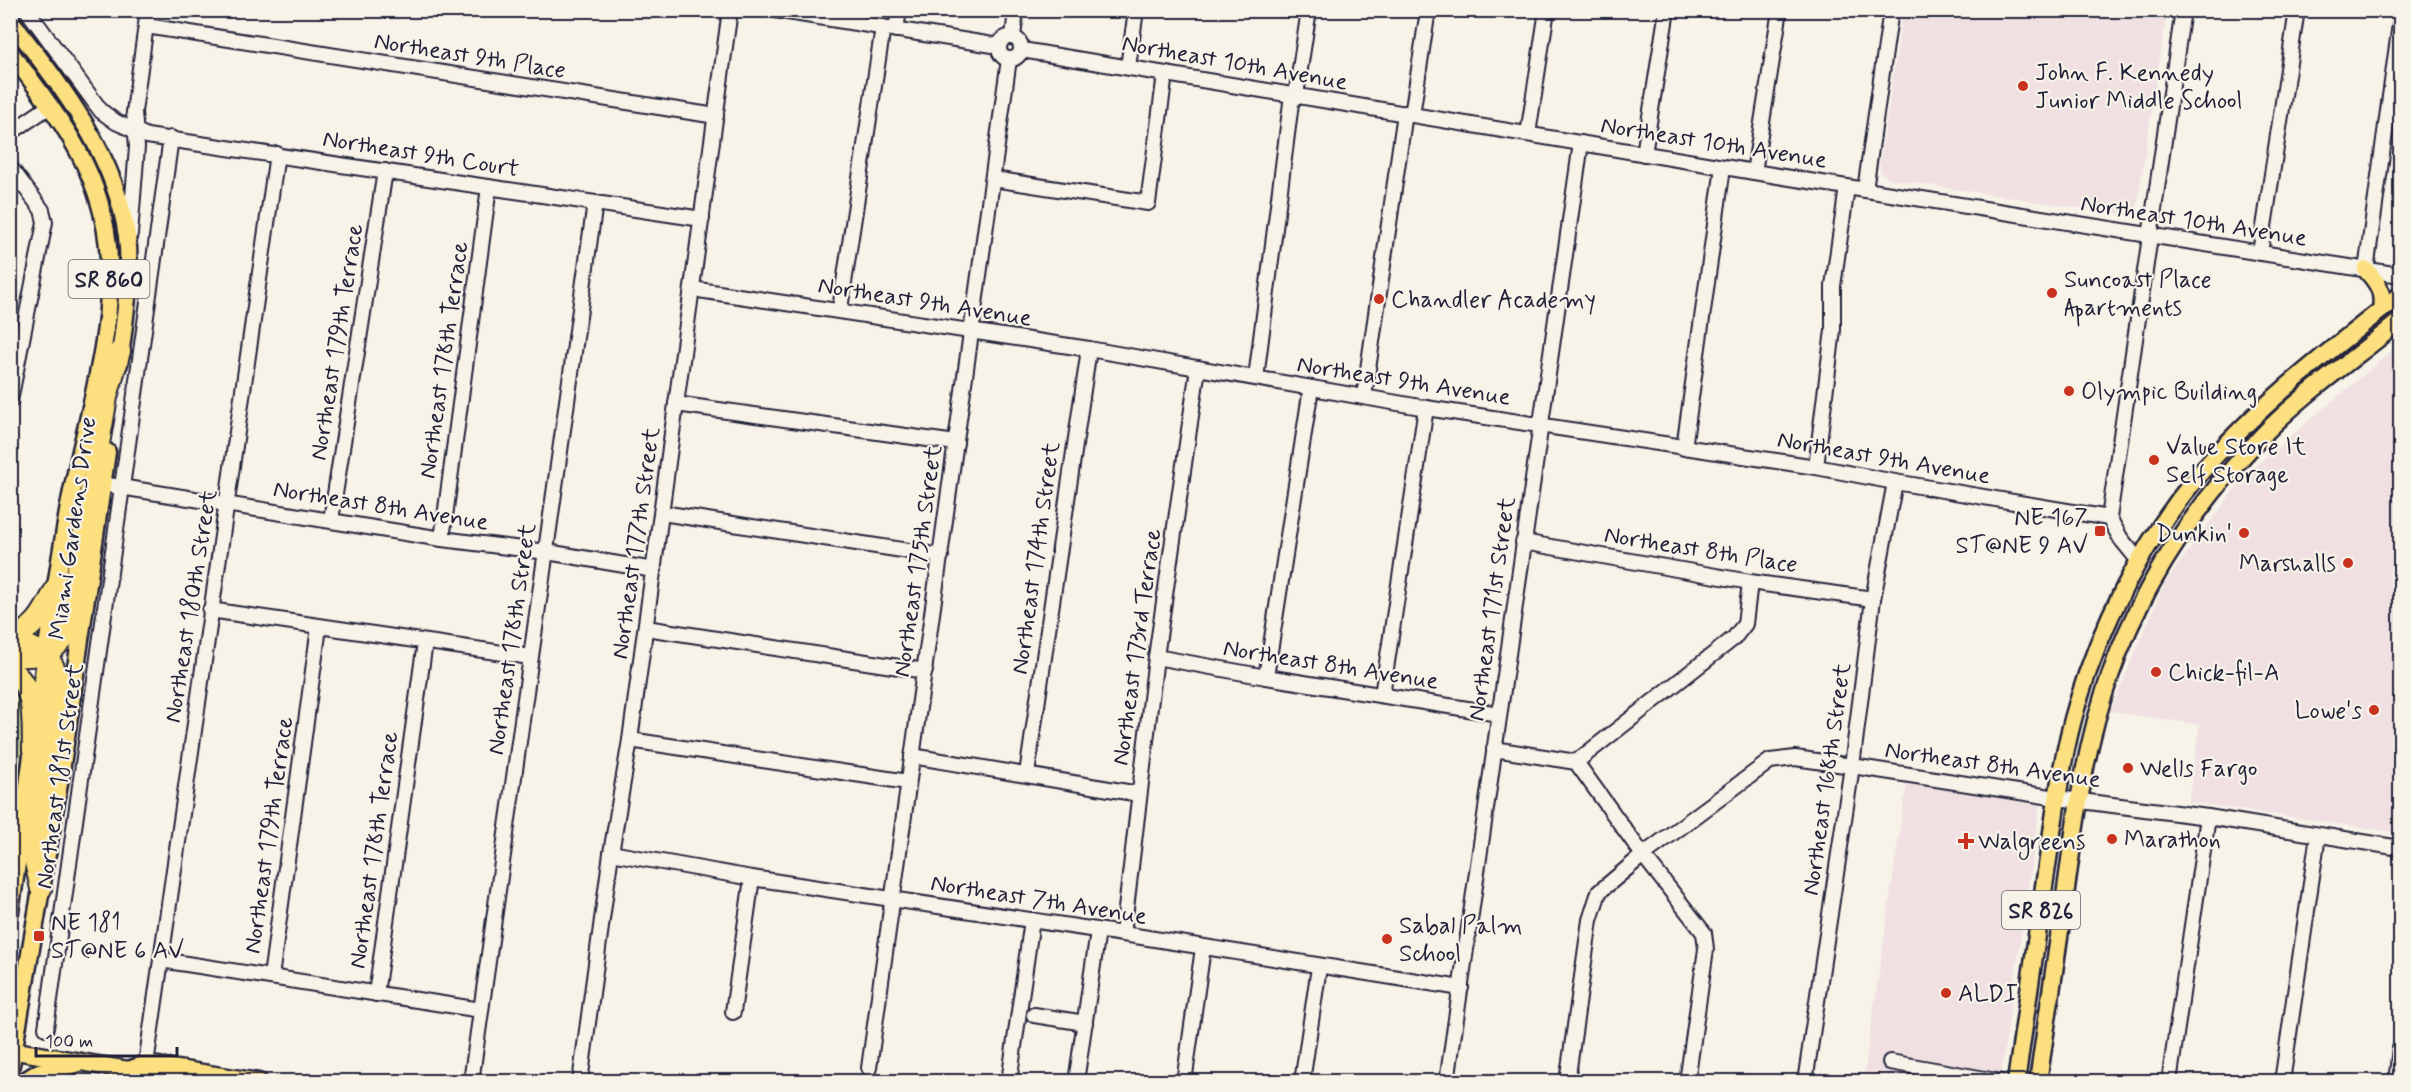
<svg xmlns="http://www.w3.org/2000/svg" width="2411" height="1092" font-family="Mynerve,sans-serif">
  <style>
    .built { fill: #f0e0e2 }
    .green { fill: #cbdb8f; stroke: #767e65; stroke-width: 1.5 }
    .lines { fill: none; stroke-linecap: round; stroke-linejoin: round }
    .minor-casing { stroke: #22223b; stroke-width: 18 }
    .major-casing { stroke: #22223b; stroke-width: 21 }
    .highway-casing { stroke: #22223b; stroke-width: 24 }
    .minor { stroke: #f7f3e8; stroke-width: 14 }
    .major { stroke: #fce080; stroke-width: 16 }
    .highway { stroke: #fce080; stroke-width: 20 }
    .poi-dot { fill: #c8321e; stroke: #f7f3e8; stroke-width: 2 }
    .labels { text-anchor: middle; stroke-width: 4.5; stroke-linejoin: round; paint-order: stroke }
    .shield { fill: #f7f3e8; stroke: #62616f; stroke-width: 1.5 }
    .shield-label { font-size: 22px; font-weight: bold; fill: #22223b }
    .street-label { font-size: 24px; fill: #22223b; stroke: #f7f3e8 }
    .poi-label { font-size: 24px; fill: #22223b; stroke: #f7f3e8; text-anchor: start }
  </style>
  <rect width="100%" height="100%" fill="#f7f3e8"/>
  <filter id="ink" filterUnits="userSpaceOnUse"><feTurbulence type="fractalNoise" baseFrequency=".0167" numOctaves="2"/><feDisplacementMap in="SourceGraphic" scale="12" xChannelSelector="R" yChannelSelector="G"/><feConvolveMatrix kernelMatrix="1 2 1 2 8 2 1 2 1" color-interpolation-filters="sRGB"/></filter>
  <g filter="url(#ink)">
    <g class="built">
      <path d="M1903,11H2167L2137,206L2133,211L2126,215L1889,179L1881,173L1880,162Z"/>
      <path d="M2400,344V833L2188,802L2200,725L2110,711L2165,583L2246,474Z"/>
      <path d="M1907,782L2040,802L2000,1081L1863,1082Z"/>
    </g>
    <path class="green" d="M11,676L27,720L11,836Z"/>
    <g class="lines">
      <g class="minor-casing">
        <g id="minor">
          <path d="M27,10L101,111L116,122L147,136L702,219"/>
          <path d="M775,10L999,46"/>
          <path d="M146,26L716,116"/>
          <path d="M896,30L899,10"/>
          <circle cx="1010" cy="48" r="11"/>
          <path d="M1013,37L1016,10"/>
          <path d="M1022,50L1784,177L2400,275"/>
          <path d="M1128,67L1136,10"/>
          <path d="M1296,95L1309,10"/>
          <path d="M1412,115L1428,10"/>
          <path d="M10,133L50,106"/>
          <path d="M1528,134L1547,10"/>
          <path d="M1644,154L1667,10"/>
          <path d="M10,167L42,210L45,222L10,401"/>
          <path d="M1754,172L1780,10"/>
          <path d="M993,179L1148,203L1165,74"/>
          <path d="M1865,190L1891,10"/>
          <path d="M130,234L137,147L134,112L148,10"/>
          <path d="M2260,253L2297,10"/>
          <path d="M2366,270L2400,24"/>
          <path d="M692,289L1089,349L1426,408L1816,467L1895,482L2109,518"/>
          <path d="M840,309L883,27"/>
          <path d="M1256,378L1292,95"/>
          <path d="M1364,397L1405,113"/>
          <path d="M676,404L956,443"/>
          <path d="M1684,448L1723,167"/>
          <path d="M1816,467L1833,330V286L1847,187"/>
          <path d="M102,484L442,539L547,552L654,570"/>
          <path d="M662,513L941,556"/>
          <path d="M331,520L385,171"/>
          <path d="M442,539L489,187"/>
          <path d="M1523,542L1750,582L1873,599"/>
          <path d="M2139,561L2121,539L2109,518L2183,10"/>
          <path d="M210,610L530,657"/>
          <path d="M646,628L925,671"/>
          <path d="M1156,657L1266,677L1499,714"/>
          <path d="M1266,677L1311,388"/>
          <path d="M1382,695L1426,408"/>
          <path d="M630,740L908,782"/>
          <path d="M1494,749L1576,762L1643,855L1704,933L1706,949L1687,1082"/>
          <path d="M912,756L1139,794"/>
          <path d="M1576,762L1734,638L1745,624L1750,582"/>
          <path d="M1027,774L1089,349"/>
          <path d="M611,853L752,878L1123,934L1461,988"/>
          <path d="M1123,934L1156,657L1198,368"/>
          <path d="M161,960L481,1010"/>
          <path d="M271,977L319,627"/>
          <path d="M376,994L425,642"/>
          <path d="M733,1012L752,878"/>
          <path d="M1034,1015L1085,1023"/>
          <path d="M46,1028L171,138"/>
          <path d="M1890,1062L2002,1082"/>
          <path d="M146,1064L277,154"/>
          <path d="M869,1068L1009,59"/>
          <path d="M471,1082L595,203"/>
          <path d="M580,1082L611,853L630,740L730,10"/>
          <path d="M1009,1082L1032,920"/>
          <path d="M1076,1082L1098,931"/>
          <path d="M1184,1082L1203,948"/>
          <path d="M1302,1082L1319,967"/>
          <path d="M1447,1082L1581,143"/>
          <path d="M1567,1082L1590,920L1599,892L1643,855L1770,761L1795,758L1852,766L2057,798L2208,817L2400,848"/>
          <path d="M1805,1082L1852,766L1873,599L1895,482"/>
          <path d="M2169,1082L2208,817"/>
          <path d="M2282,1082L2318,835"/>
          <path d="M2396,1082L2400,1048"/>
        </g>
      </g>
      <g class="major-casing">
        <g id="major">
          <path d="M10,20C60,85 115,152 127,236C132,278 124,323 119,364"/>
          <path d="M10,52C49,104 91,155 104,221C124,314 84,421 68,512C45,645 30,779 10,912"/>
          <path d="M2366,270C2378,283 2384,292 2381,310"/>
          <path d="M10,1050L128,1070L143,1079L166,1082"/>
          <path d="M128,1070L146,1064L259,1082"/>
          <path d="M10,1071L61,772L107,452"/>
          <path d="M23,1082L39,1072L76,1064"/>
          <path d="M2016,1082C2027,1007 2037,933 2048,859C2056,807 2062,755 2077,705C2101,624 2142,544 2196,478C2255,407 2328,352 2400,295"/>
          <path d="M2038,1082C2047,1017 2057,953 2066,889C2076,817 2085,745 2110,676C2141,586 2195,506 2261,437C2302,394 2354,359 2400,321"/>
        </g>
      </g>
      <g class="highway-casing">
        <g id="highway">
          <path d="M10,637C37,630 45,609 57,586"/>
          <path d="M10,642C36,645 55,657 59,683L35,862L41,889"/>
          <path d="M10,657L47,655L62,641L67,632L107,397L120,351"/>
          <path d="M10,670C37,687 32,723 33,751"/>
        </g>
      </g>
      <use href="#minor" class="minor"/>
      <use href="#major" class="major"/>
      <use href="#highway" class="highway"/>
    </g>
  </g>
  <g class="poi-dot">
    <circle cx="2023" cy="86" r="6"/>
    <circle cx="2052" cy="293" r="6"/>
    <circle cx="1379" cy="299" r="6"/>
    <circle cx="2069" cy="391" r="6"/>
    <circle cx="2154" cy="460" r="6"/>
    <rect x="2094" y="525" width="12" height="12" rx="3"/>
    <circle cx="2244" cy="533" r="6"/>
    <circle cx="2348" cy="563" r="6"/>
    <circle cx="2156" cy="672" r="6"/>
    <circle cx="2374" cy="710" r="6"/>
    <circle cx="2128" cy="768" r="6"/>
    <circle cx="2112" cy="839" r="6"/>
    <path d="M1963 832h6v6h6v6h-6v6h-6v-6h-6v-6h6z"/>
    <rect x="33" y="930" width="12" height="12" rx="3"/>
    <circle cx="1387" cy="939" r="6"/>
    <circle cx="1946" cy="993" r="6"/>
  </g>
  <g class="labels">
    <g class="shield">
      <rect x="68.5" y="260" width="81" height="38" rx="4.5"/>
      <rect x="2002" y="891" width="78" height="38" rx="4.5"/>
    </g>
    <g class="shield-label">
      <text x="109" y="287">SR 860</text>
      <text x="2041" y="918">SR 826</text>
    </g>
    <g class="street-label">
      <text transform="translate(470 55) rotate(9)" y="8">Northeast 9th Place</text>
      <text transform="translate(1235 62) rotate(10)" y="8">Northeast 10th Avenue</text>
      <text transform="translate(1714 142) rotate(9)" y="8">Northeast 10th Avenue</text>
      <text transform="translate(421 153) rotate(9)" y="8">Northeast 9th Court</text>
      <text transform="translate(2194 220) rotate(9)" y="8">Northeast 10th Avenue</text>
      <text transform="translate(925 301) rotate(9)" y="8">Northeast 9th Avenue</text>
      <text transform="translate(336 342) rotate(-81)" y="8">Northeast 179th Terrace</text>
      <text transform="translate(443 360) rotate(-82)" y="8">Northeast 178th Terrace</text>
      <text transform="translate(1404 380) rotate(9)" y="8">Northeast 9th Avenue</text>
      <text transform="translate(1884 457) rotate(10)" y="8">Northeast 9th Avenue</text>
      <text transform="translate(381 505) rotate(9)" y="8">Northeast 8th Avenue</text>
      <text transform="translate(72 528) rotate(-82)" y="8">Miami Gardens Drive</text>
      <text transform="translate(635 543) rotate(-82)" y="8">Northeast 177th Street</text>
      <text transform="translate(1701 549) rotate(9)" y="8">Northeast 8th Place</text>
      <text transform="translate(1035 558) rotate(-82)" y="8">Northeast 174th Street</text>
      <text transform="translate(917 561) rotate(-82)" y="8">Northeast 175th Street</text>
      <text transform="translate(190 606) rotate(-81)" y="8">Northeast 180th Street</text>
      <text transform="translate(1491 609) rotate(-82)" y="8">Northeast 171st Street</text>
      <text transform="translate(511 639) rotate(-82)" y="8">Northeast 178th Street</text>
      <text transform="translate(1136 647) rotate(-82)" y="8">Northeast 173rd Terrace</text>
      <text transform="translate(1331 664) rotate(9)" y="8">Northeast 8th Avenue</text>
      <text transform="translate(1993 764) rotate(8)" y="8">Northeast 8th Avenue</text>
      <text transform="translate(59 776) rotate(-82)" y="8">Northeast 181st Street</text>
      <text transform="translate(1826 779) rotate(-82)" y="8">Northeast 168th Street</text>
      <text transform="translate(268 835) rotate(-82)" y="8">Northeast 179th Terrace</text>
      <text transform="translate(373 850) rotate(-82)" y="8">Northeast 178th Terrace</text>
      <text transform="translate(1039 899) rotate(9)" y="8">Northeast 7th Avenue</text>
    </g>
    <g class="poi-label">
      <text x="2035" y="80">John F. Kennedy<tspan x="2035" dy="28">Junior Middle School</tspan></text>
      <text x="2064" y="287">Suncoast Place<tspan x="2064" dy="28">Apartments</tspan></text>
      <text x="1391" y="307">Chandler Academy</text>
      <text x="2081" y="399">Olympic Building</text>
      <text x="2166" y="454">Value Store It<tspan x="2166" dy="28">Self Storage</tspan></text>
      <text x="2088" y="525" text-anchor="end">NE 167<tspan x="2088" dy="28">ST@NE 9 AV</tspan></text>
      <text x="2232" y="541" text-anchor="end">Dunkin'</text>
      <text x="2336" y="571" text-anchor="end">Marshalls</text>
      <text x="2168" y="680">Chick-fil-A</text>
      <text x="2362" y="718" text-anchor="end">Lowe's</text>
      <text x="2140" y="776">Wells Fargo</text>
      <text x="2124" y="847">Marathon</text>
      <text x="1978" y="849">Walgreens</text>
      <text x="51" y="930">NE 181<tspan x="51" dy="28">ST@NE 6 AV</tspan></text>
      <text x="1399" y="933">Sabal Palm<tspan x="1399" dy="28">School</tspan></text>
      <text x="1958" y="1001">ALDI</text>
    </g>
  </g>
  <rect width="2411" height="1092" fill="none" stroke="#f7f3e8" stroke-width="36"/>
  <rect x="18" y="18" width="2375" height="1056" fill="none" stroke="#22223b" stroke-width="2" filter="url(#ink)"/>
  <path d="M36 1047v9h141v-9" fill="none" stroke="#22223b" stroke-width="3"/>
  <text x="45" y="1047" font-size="18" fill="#22223b" stroke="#f7f3e8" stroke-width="4.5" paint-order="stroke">100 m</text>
</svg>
